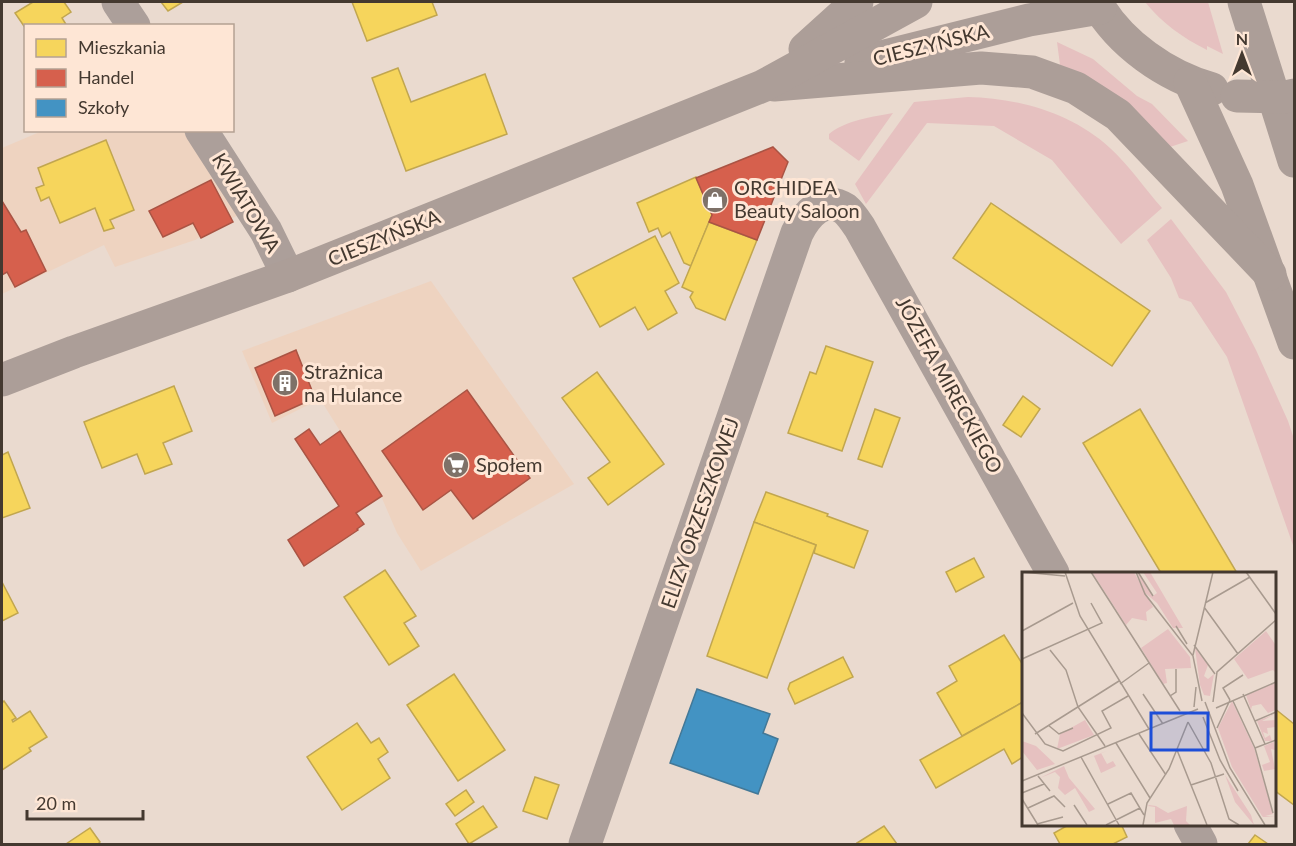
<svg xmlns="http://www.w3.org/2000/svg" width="1296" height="846" font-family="Lato,sans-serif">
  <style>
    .built { fill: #eed3c0 }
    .green { fill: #e6c1c0 }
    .homes { fill: #f6d55c; stroke: #c1a64f; stroke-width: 1.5 }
    .shops { fill: #d6604d; stroke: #aa5444; stroke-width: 1.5 }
    .schools { fill: #4393c3; stroke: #437897; stroke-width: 1.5 }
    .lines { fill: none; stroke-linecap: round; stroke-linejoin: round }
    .minor { stroke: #ac9f9a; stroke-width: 33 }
    .secondary { stroke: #ac9e98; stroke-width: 33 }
    .secondary-bridge { stroke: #ac9e98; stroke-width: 33 }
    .labels { text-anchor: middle; stroke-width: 6; stroke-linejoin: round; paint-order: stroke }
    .street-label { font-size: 20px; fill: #443930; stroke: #fee6d5 }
    .poi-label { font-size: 20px; fill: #443930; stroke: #fee6d5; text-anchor: start }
    .inset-road { fill: none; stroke: #a89a8f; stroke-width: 1.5 }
    .view { fill: #1d4ed8; fill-opacity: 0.15; stroke: #1d4ed8; stroke-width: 3 }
    .inset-edge { fill: none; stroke: #443930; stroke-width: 3 }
  </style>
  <rect width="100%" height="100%" fill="#eadacf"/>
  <g class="built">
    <path d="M42,131H184L238,215L195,240L115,267L104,245L2,294V148Z"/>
    <path d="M431,281L574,484L421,571L397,533L381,496L320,399L272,423L242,351Z"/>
  </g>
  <g class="green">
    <path d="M1145,2H1208L1223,54L1207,46V50C1183,38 1162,23 1145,2Z"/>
    <path d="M1057,42L1093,59L1137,96L1152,104L1188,141L1170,147L1129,104L1060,65Z"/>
    <path d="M968,97C1018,98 1072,113 1110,148C1129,165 1145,189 1162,208L1121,244L1052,160L994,126L927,123L866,204L855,184L914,102Z"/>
    <path d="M893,113L859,161L829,139V134C846,120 872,117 893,113Z"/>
    <path d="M1171,219L1226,292L1256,350L1288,421L1294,439V548L1227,357L1191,302L1179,298L1171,278L1147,240Z"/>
  </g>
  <g class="homes">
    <path d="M33,2H64L71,12L62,18L67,26H26V29L15,13Z"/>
    <path d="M161,2H183L168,11Z"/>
    <path d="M352,2H432L437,15L367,41Z"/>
    <path d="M398,68L411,102L485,74L507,134L406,171L372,78Z"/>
    <path d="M106,140L134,210L110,220L114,228L104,231L95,208L60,223L49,197L41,201L36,188L44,185L38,168Z"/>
    <path d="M696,177L712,215L691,266L684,263L670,232L662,237L658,228L649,232L637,203Z"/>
    <path d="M991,203L1150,311L1112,366L953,258Z"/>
    <path d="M709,222L757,240L725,320L696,308L690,297L693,292L682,287Z"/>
    <path d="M655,236L679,283L665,291L677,313L648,330L635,307L600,327L573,278Z"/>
    <path d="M826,346L873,362L842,451L788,433L810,372L816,374Z"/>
    <path d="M597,372L664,464L608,505L588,478L610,462L562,398Z"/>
    <path d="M174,386L192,431L163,443L172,464L145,474L137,454L102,468L84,422Z"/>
    <path d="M1023,396L1040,409L1021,437L1003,425Z"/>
    <path d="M875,409L900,418L882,467L858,459Z"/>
    <path d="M1140,409L1237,573H1161L1083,443Z"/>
    <path d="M8,452L30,508L2,518V455Z"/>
    <path d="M766,492L828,514L827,516L868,531L854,568L814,553L816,545L754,522Z"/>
    <path d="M754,522L816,545L767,678L707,656Z"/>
    <path d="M974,558L984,577L956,592L946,572Z"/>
    <path d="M385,570L416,616L404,623L419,646L389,665L344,597Z"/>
    <path d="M2,582L18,613L2,621Z"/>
    <path d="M1004,635L1023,665V702L962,736L937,693L957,681L949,666Z"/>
    <path d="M843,657L853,677L795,704L788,689L790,683Z"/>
    <path d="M454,674L505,750L458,781L407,705Z"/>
    <path d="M4,701L16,718L12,720L13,722L30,711L47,737L29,748L31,751L2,770V703Z"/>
    <path d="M1023,702V757L1012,764L1004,749L936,788L920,760Z"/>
    <path d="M1274,708L1294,724V805L1274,790Z"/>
    <path d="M357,723L371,743L379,738L388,752L378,759L390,778L342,810L307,757Z"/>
    <path d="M535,777L559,785L547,819L523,811Z"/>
    <path d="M466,790L474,802L455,816L446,804Z"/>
    <path d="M483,806L497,827L469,844L456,824Z"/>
    <path d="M1070,824H1121L1127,837L1113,844H1060L1054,833Z"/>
    <path d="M884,826L897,844H858L857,843Z"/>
    <path d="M90,828L100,842L98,844H66Z"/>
    <path d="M1255,835L1268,844H1248Z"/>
  </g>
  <g class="shops">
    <path d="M773,147L788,162L757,240L709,222L712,215L696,178Z"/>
    <path d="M211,180L233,222L201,238L193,223L163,237L149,211Z"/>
    <path d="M2,201L21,232L26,230L46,271L15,287L7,272L2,275Z"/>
    <path d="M296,350L315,398L275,416L255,368Z"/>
    <path d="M467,390L530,478L473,519L451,490L423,510L382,451Z"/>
    <path d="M309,429L320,445L340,431L382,496L356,513L364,524L357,529L358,530L304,566L288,540L339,506L295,439Z"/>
  </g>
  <path class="schools" d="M697,689L770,714L763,733L778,739L758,794L670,763Z"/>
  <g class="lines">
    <g class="minor">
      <path d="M118,2L134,26"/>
      <path d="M201,130L266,231L288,276"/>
      <path d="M1190,824L1201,844"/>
      <path d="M585,844L797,233C806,215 823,194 845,209C851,214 856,222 860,228L1053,573"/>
    </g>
    <g class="secondary">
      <path d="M1096,2C1120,44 1166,76 1212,89"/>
      <path d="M1244,2L1294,161"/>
      <path d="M805,49L857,2"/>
      <path d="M861,62L1029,20L1100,8"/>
      <path d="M1190,82L1237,185L1294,343"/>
      <path d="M774,85L981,68L1032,72L1076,88L1118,115L1270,274"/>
      <path d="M2,380L74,352L288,276L763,86L916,2"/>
    </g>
    <path class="secondary-bridge" d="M1237,96L1285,97L1294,95"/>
  </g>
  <defs>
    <g id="shop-disc" transform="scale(1.35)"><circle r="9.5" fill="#7e7168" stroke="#fee6d5"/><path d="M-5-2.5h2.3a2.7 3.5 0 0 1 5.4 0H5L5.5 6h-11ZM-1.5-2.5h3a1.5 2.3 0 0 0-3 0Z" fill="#fff"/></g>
    <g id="building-disc" transform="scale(1.35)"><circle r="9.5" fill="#7e7168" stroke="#fee6d5"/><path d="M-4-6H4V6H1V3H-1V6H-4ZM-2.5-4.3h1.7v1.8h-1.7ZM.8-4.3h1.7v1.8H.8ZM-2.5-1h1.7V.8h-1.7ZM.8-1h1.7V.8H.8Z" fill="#fff"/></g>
    <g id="supermarket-disc" transform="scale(1.35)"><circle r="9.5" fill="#7e7168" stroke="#fee6d5"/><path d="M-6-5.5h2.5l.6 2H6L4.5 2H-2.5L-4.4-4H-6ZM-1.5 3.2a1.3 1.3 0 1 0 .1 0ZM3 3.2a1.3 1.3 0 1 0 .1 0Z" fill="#fff"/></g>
  </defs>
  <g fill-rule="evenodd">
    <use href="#shop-disc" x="715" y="200"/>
    <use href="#building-disc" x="285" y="383"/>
    <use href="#supermarket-disc" x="456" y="465"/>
  </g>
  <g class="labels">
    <g class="street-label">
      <text transform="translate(931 45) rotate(-14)" y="7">CIESZYŃSKA</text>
      <text transform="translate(246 203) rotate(59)" y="7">KWIATOWA</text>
      <text transform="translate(384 238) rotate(-22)" y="7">CIESZYŃSKA</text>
      <text transform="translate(949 385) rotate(61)" y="7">JÓZEFA MIRECKIEGO</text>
      <text transform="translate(700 513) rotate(-71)" y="7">ELIZY ORZESZKOWEJ</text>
    </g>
    <g class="poi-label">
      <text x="734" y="195">ORCHIDEA<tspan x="734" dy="23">Beauty Saloon</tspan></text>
      <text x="304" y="379">Strażnica<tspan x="304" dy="23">na Hulance</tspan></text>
      <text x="476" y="472">Społem</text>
    </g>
  </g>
  <g transform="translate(1022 572)">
    <rect width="254" height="254" fill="#eadacf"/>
    <path d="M70,0H112L131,35L124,40L125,49L110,46L104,53ZM115,0L131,24L135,21L121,0H128L161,56H151L135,31L122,20ZM146,57L168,85L169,96L143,97L145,111L141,112L119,76ZM244,59L253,72V100L251,98L226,107L212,87ZM173,76L186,93L182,104L186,107L192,102L188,124L182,123L178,113ZM253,111V138L246,141L239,132L230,134L229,138L224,123ZM210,129L232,176L251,242L243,244L253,245H241L240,244L210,195L196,156ZM253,142L240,149L253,148V155L245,156L246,162L241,160L243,166L248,163L250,169H243L235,149ZM63,148L72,163L35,177L38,162ZM0,169L14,174L33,192L15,198L0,179ZM252,170L253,178L249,177L253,197L242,199L240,193L248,190L242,174ZM85,179L79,181L85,192L91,189L94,194L79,201L72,184L61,188ZM42,194L47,206L73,237L67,240L53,216L43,223L36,216L38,205L33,200L18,206ZM203,203L229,243L232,253L213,230ZM126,234L127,233L134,234L146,241L165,234L164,249L168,253H152L149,247L133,251V235Z" fill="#e6c1c0"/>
    <path class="inset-road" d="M0,0L43,4M43,0L58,44L127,157M69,0L158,139M114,0L123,22L171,84L180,129M116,0L131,24M224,0L254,42M183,31L228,5M182,35L216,82M154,54L165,72M0,59L51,31M172,73L193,102M28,78L44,98L56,135L83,174M171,83L191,0M0,87L80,51L69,31M98,112L127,91M121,122L141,152M221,122L243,172M148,124L154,120V97M208,128L201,116L221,103M211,129L233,176L251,241M183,130L208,196L243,253M191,130L195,100L254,48M172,135L174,115M194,136L254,110M0,141L23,172L41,179L89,156L80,139L106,124M181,145L198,188L216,219M233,149L254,140M166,150L189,191L207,247L217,253M26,153L37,162L51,156M195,156L208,128M13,162L97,109M117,162L144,203M94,171L128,226M233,176L254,168M155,178L185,253M59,185L97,253M16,204L28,219M0,209L176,137M169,213L202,202M0,221L22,212M0,227L16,253M86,232L109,221L122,243M52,233L65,253M6,236L32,224L43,235M15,252L41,245M84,253L118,236M121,253L125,231L147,197L166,150"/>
    <path class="view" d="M129,141H186V178H129Z"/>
    <rect width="254" height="254" class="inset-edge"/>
  </g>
  <rect width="1296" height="846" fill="none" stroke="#443930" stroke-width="6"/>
  <rect x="24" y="24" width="210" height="108" fill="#fee6d5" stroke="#b4a193" stroke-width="1.5"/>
  <rect x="36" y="39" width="30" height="18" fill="#f6d55c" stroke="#b4a193" stroke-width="1.5"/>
  <text x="78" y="54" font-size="18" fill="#443930">Mieszkania</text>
  <rect x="36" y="69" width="30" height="18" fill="#d6604d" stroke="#b4a193" stroke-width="1.5"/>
  <text x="78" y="84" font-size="18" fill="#443930">Handel</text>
  <rect x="36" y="99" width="30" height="18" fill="#4393c3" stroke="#b4a193" stroke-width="1.5"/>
  <text x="78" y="114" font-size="18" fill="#443930">Szkoły</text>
  <g transform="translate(1242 54)" stroke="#fee6d5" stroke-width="4.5" paint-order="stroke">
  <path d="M0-4.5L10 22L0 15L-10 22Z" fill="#443930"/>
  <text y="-9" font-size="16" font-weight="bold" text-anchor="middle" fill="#443930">N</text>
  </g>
  <path d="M27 810v9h116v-9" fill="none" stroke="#443930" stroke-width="3"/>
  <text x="36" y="810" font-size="18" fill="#443930" stroke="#fee6d5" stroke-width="4.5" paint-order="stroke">20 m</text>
</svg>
